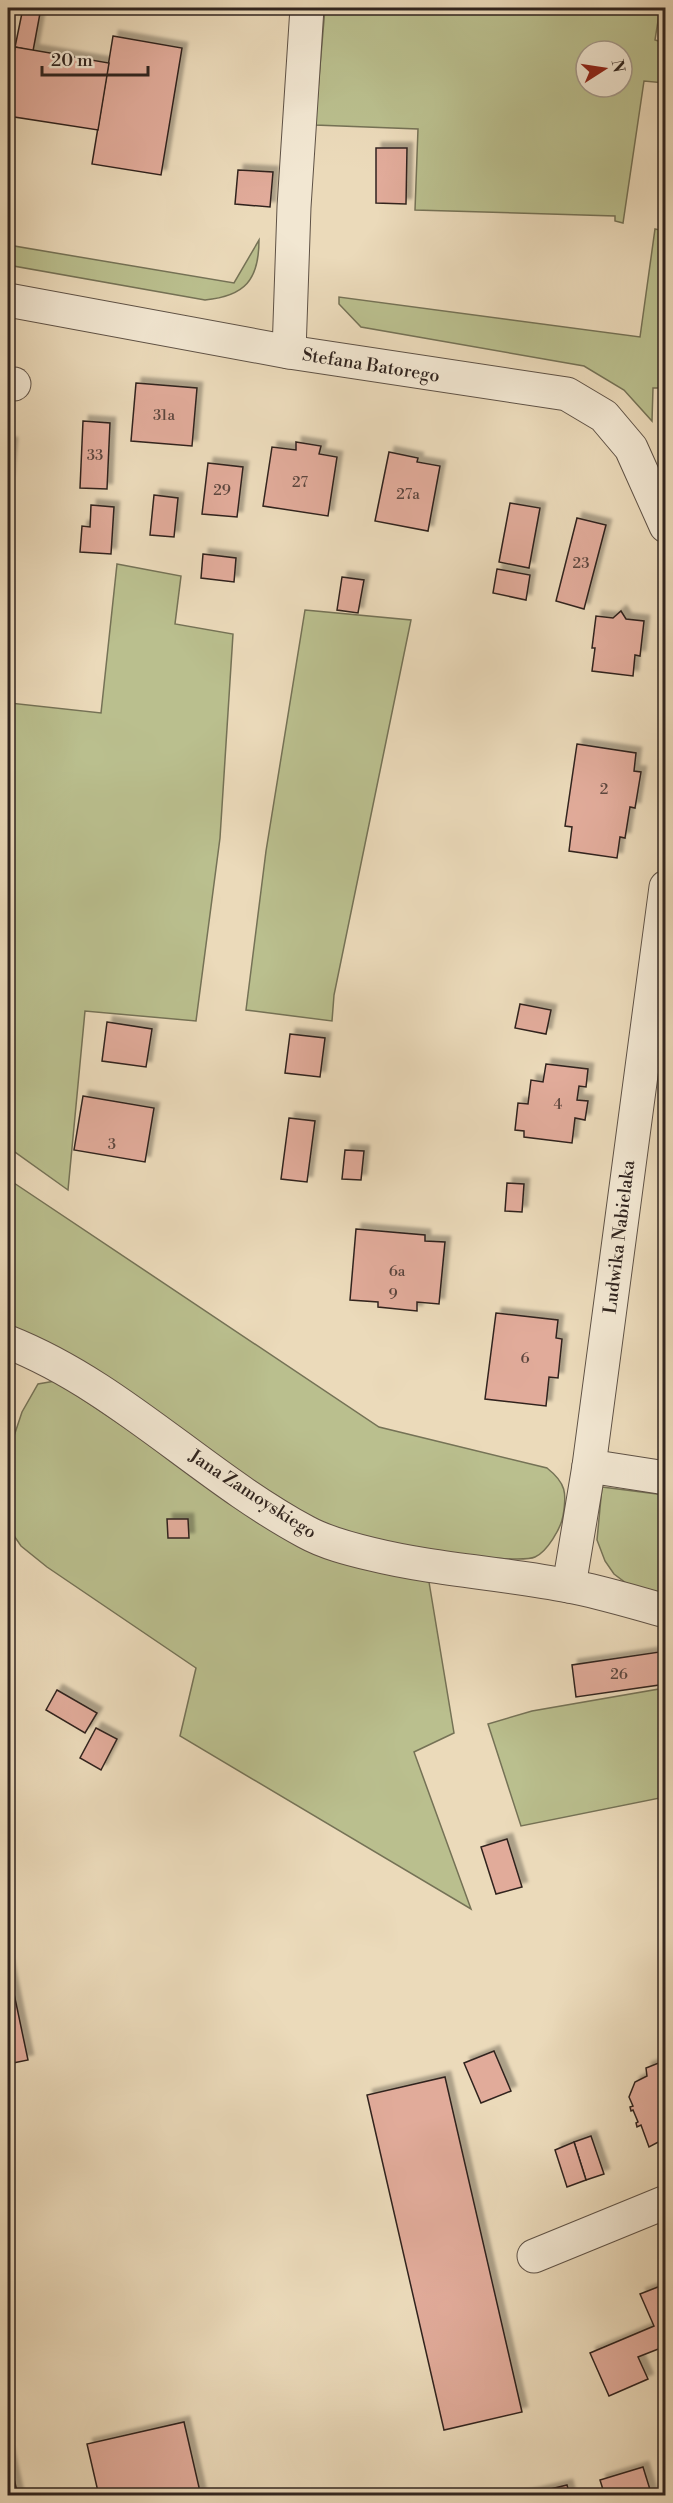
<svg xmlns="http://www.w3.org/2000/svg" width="673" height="2503" font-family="'Libre Bodoni',serif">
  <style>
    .green { fill: #babf8e; stroke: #757256; stroke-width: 1.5; fill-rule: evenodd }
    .building { fill: #e1ab9a; stroke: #30241f; stroke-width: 1.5; filter: url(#shadow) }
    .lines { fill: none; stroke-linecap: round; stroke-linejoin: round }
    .minor-casing { stroke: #5f5246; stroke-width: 35 }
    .minor { stroke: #f2e7d2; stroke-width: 33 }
    .labels { text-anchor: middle; stroke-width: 4.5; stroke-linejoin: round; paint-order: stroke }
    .number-label { font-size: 15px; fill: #5c463e }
    .street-label { font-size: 18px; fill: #30241f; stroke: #f2e7d2 }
  </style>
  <defs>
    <filter id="shadow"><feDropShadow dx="5.5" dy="-5.5" stdDeviation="1.5" flood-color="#0004"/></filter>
  </defs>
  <rect width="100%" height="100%" fill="#ebdaba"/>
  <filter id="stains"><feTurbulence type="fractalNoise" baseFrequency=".00333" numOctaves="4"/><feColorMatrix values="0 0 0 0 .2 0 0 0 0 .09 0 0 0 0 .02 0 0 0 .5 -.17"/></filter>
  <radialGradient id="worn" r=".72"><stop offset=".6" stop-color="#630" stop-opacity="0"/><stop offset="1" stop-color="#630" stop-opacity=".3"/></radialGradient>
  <g class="green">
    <path d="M325,8H660L655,40L665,43V83L644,81L623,223L615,221V216L415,210L418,129L315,125ZM586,51H622V87H586Z"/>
    <path d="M655,229L665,231L666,388H653L652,421L624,390L584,366L361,327L339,304V297L640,337Z"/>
    <path d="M259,240C259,280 245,296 205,300L8,265V245L234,283Z"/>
    <path d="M117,564L181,576L175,624L233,634L220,838L196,1021L85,1011L68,1190L8,1147V714L10,703L101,713Z"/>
    <path d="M305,610L411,620L334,995L332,1021L246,1010L266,851Z"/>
    <path d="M8,1179L379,1427L547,1468C566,1483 567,1493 563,1516C561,1528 547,1552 535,1557C518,1565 385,1546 362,1540C350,1536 339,1531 327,1527L8,1329Z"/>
    <path d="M55,1381L312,1553L429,1582L454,1733L414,1752L471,1909L180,1736L196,1668L47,1567L21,1546L8,1527V1470L10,1448L22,1412L38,1384Z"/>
    <path d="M602,1487L665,1495V1597L634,1589L614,1574L605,1561L597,1540Z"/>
    <path d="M665,1688V1797L521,1826L488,1724L532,1711Z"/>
  </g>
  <g class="building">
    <path d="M23,8H41L33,51L15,47Z"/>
    <path d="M113,36L182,48L161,175L92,164Z"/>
    <path d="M8,46L15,47L8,93Z"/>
    <path d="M15,47L109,63L98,130L8,116V93Z"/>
    <path d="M376,148H407L406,204L376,203Z"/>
    <path d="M238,170L273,172L270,207L235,204Z"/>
    <path d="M136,383L197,388L192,446L131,441Z"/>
    <path d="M83,421L110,423L107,489L80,488Z"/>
    <path d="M296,442L321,446L319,454L337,457L328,516L263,506L272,447L296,450Z"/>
    <path d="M8,443H12L8,482Z"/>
    <path d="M389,452L418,458L417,462L440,466L428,531L375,521Z"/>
    <path d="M208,463L243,467L237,517L202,514Z"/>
    <path d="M154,495L178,498L174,537L150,535Z"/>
    <path d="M510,503L540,508L529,568L499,562Z"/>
    <path d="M91,505L114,507L111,554L80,552L82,526L90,527Z"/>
    <path d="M577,518L606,525L584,609L556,601Z"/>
    <path d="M203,554L236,558L234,582L201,578Z"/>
    <path d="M497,569L530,575L526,600L493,593Z"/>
    <path d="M342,577L364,580L358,613L337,610Z"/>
    <path d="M621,611L626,619L644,621L640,656L635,655L633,676L592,671L595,648H592L596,616L613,618Z"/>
    <path d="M577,744L636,753L634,771L641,772L635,808L630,807L625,838L620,837L617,858L569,851L572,827L565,826Z"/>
    <path d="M520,1004L551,1010L546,1034L515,1028Z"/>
    <path d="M107,1022L152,1029L146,1067L102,1061Z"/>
    <path d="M290,1034L325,1038L320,1077L285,1073Z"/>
    <path d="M546,1064L588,1069L586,1087L579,1086L577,1100L588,1101L585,1120L575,1118L572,1143L524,1137V1131L515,1130L518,1103L528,1104L531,1080L543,1082Z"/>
    <path d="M83,1096L154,1108L145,1162L74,1150Z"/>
    <path d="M289,1118L315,1121L307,1182L281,1179Z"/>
    <path d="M345,1150L364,1151L361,1180L342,1179Z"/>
    <path d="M507,1183L524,1184L522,1212L505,1211Z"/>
    <path d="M356,1229L425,1235V1241L445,1242L439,1304L417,1302V1311L378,1307V1302L350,1300Z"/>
    <path d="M496,1313L558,1320L556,1338L562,1339L558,1378L549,1377L546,1406L485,1399Z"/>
    <path d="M167,1519H188L189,1538H168Z"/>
    <path d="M666,1651V1684L576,1697L572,1665Z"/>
    <path d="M57,1690L97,1713L85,1733L46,1710Z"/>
    <path d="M96,1728L117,1739L101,1770L80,1758Z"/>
    <path d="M507,1839L522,1887L496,1894L481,1847Z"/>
    <path d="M8,1965L28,2060L8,2064Z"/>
    <path d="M494,2051L511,2091L481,2103L464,2063Z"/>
    <path d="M666,2060V2138L649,2147L641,2125L637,2127L636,2123L638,2122L633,2110L631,2111L630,2107L633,2106L629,2097L635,2082L647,2076L646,2068Z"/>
    <path d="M445,2077L522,2412L444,2430L367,2095Z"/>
    <path d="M591,2136L604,2174L586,2180L574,2142Z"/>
    <path d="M574,2142L586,2180L567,2187L555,2150Z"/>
    <path d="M663,2285L666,2291V2346L638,2357L648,2379L609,2396L590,2353L654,2326L640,2294Z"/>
    <path d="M184,2422L201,2496H99L87,2444Z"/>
    <path d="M8,2452L18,2496H8Z"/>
    <path d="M643,2467L652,2496H605L600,2480Z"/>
    <path d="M567,2485L570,2496H522Z"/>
  </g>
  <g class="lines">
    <g class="minor-casing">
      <g id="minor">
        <path d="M8,300L289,352L567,394L604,416L631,448L666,526"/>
        <path d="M289,352L294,207L307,8"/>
        <path d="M8,384H14"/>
        <path d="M8,1342C119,1386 202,1476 306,1532C326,1543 350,1549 371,1554C436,1570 503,1573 569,1586C601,1592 633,1602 666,1611"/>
        <path d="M589,1466L666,1478"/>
        <path d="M569,1586L589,1466L666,887"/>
        <path d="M534,2256L666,2202"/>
      </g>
    </g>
    <use href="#minor" class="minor"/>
  </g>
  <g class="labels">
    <g class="number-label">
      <text x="164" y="420">31a</text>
      <text x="95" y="460">33</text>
      <text x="300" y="487">27</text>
      <text x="222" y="495">29</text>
      <text x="408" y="499">27a</text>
      <text x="581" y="568">23</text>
      <text x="604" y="794">2</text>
      <text x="558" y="1109">4</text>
      <text x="112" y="1149">3</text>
      <text x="397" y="1276">6a</text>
      <text x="393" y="1299">9</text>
      <text x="525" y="1363">6</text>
      <text x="619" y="1679">26</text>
    </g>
    <g class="street-label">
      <text transform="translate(371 365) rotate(9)" y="6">Stefana Batorego</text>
      <text transform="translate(619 1237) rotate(-83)" y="6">Ludwika Nabielaka</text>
      <text transform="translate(253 1494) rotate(33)" y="6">Jana Zamoyskiego</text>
    </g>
  </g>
  <rect width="673" height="2503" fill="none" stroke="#ebdaba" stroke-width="30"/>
  <rect x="9" y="9" width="655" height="2485" fill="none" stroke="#30241f" stroke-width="3"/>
  <rect x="15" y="15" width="643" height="2473" fill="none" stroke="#30241f" stroke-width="1.5"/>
  <g transform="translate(604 69) rotate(78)"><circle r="28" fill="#f2e7d2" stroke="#a4998a" stroke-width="1.5"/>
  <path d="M0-4.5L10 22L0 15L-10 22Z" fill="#8f2418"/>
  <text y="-9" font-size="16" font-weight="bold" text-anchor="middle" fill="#30241f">N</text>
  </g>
  <path d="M42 66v9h106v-9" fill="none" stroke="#30241f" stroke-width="3"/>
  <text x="51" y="66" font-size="18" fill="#30241f" stroke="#f2e7d2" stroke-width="4.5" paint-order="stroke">20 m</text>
  <rect width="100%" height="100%" filter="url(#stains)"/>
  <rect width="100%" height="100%" fill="url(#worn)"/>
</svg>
